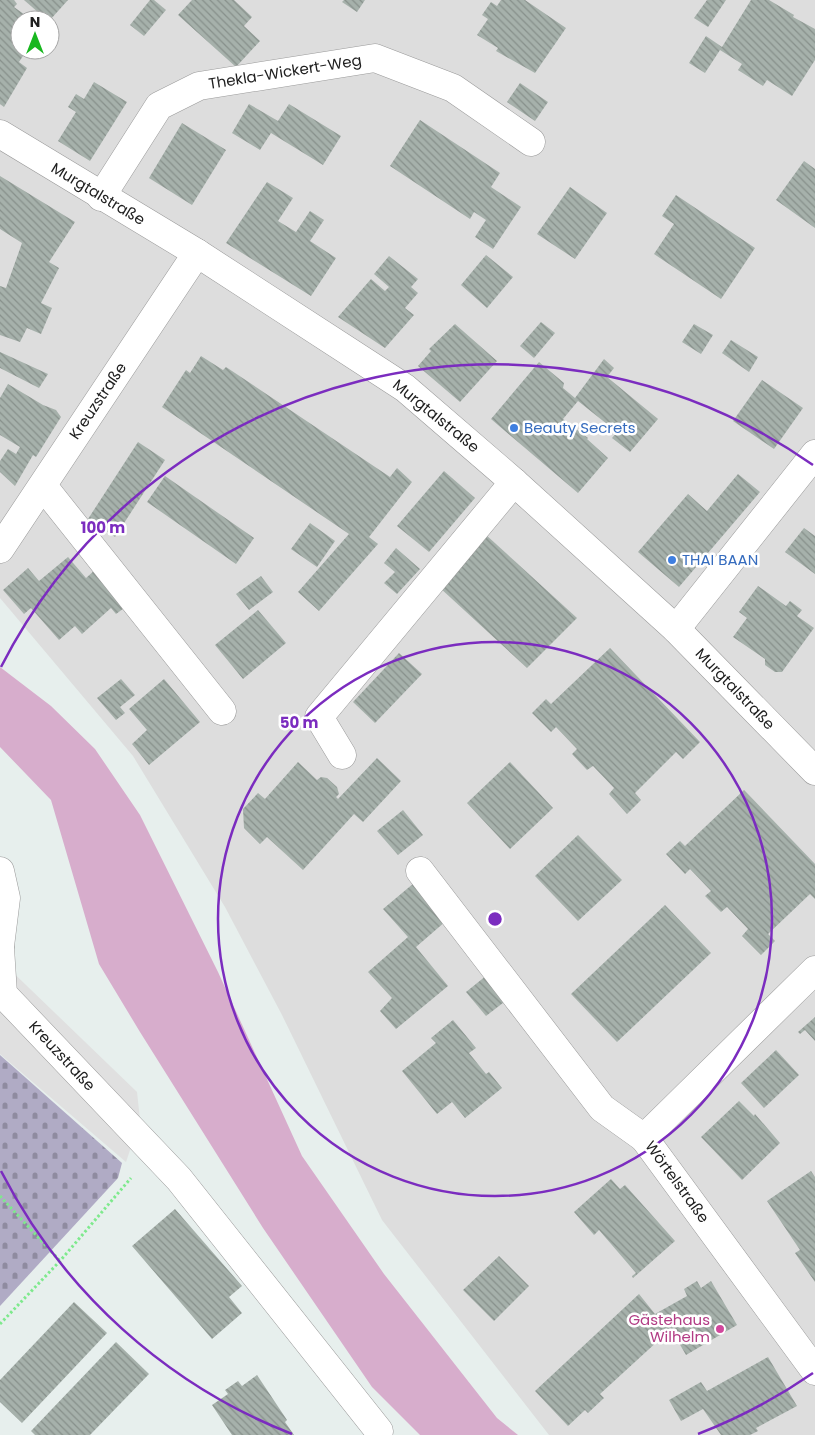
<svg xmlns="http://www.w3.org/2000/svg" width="815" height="1435" font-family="Poppins,sans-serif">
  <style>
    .residential { fill: #ddd; fill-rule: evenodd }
    .cemetery { fill: url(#cemetery-stones) }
    .parking { fill: #e0e0e0 }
    .water { fill: #d7adcc }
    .building { fill: url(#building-back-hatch) }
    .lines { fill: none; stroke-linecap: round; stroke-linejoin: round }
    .minor-casing { stroke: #9a9a9a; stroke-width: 29 }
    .path { stroke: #7ee98d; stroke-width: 3; stroke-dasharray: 2.5 2.5; stroke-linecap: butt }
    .minor { stroke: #fff; stroke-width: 28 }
    .ring { fill: none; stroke: #7b2cbf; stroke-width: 2.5 }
    .shop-dot { fill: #3f7fe0; stroke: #fff; stroke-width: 2 }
    .hotel-dot { fill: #d1479c; stroke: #fff; stroke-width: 2 }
    .labels { text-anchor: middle; stroke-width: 5; stroke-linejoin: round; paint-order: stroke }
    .street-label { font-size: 15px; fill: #202020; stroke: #fff }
    .shop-label { font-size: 15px; fill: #366cbe; stroke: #fff; text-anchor: start }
    .hotel-label { font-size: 15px; fill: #b23c85; stroke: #fff; text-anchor: end }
    .centre { fill: #7b2cbf; stroke: #fff; stroke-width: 2.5 }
    .ring-label { font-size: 15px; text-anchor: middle; font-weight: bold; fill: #7b2cbf; stroke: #fff; stroke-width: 5; stroke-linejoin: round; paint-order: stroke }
  </style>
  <defs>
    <pattern id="cemetery-stones" width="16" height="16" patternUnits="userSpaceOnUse" patternTransform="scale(1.25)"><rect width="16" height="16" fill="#b0abc5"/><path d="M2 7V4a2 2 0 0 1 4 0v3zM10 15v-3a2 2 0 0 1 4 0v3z" fill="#8f8ba0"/></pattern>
    <pattern id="building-back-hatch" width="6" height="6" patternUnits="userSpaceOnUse" patternTransform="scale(1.25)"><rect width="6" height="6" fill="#a6b1ab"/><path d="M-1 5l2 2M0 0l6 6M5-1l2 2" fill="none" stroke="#87908b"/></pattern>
  </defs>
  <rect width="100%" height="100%" fill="#e7efed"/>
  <path class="residential" d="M0,0H815V1435H549L382,1220L282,1015L225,907L133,756L0,598ZM20,20H50V50H20Z"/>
  <path class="cemetery" d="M0,1055L122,1163L118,1178L0,1306Z"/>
  <path class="parking" d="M0,960L137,1092L140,1120L126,1162L0,1054Z"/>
  <path class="water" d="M0,667L51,706L95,749L140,815L218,972L302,1156L384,1274L497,1418L518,1435H420L372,1387L263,1228L140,1032L99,964L51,800L0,747Z"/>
  <g class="building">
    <path d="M0,0H14L17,4L14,7L32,20H20V50H27L19,62L27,68L4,107L0,104Z"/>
    <path d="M24,0H68L50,20H47Z"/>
    <path d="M150,0H154L166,10L144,36L130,25Z"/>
    <path d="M192,0H234L252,17L244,26L260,41L236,67L178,15Z"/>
    <path d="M344,0H365L357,12L342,2Z"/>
    <path d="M501,0H525L566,28L535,73L496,51L498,48L477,35L488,19L482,15L491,2L497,6Z"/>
    <path d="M707,0H726L708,27L694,18Z"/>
    <path d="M751,0H769L794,15L793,17L815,29V60L792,96L767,80L763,86L738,70L742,64L720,50L705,73L689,63L706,36L722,47Z"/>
    <path d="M94,82L127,102L90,161L58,141L76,112L68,107L76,94L84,99Z"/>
    <path d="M520,83L548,102L535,121L507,102Z"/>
    <path d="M249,104L278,121L289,104L341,136L323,165L271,133L260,150L232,133Z"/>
    <path d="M420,120L500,173L491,187L521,207L493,249L475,237L486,220L474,212L470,219L390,166Z"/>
    <path d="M182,123L226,150L192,205L149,178Z"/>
    <path d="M804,161L815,169V228L776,200Z"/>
    <path d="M0,176L75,222L49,262L59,268L41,303L52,308L41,334L27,328L20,342L0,335V286L6,288L22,243L0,229Z"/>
    <path d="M267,182L293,198L278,221L296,232L310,211L324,220L310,241L336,258L311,296L226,243Z"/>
    <path d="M570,187L607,213L575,259L537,234Z"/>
    <path d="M676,195L755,248L721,299L654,254L674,224L662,216Z"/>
    <path d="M486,255L513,277L487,308L461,285Z"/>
    <path d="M389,256L418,279L411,287L418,293L405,308L414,315L385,348L338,317L371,279L385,291L389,287L374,274Z"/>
    <path d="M541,322L555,333L534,358L520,346Z"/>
    <path d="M455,324L497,361L460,402L418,366L431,351L429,349Z"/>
    <path d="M694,324L713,335L701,354L682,342Z"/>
    <path d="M731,340L758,357L749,372L722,353Z"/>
    <path d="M0,352L48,374L39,388L0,368Z"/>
    <path d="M201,356L223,370L226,367L390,477L397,468L412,482L369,537L378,544L319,611L298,592L349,534L162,407L186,370L190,373Z"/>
    <path d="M604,359L614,368L607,377L658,419L630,452L612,438L617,432L578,401L563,419L588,438L587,439L608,458L578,493L491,419L539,362L564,383L563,388L575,398Z"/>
    <path d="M762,380L803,408L774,449L733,421Z"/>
    <path d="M8,384L43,405L56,410L61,417L36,457L33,455L15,486L0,472V461L8,449L16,454L20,447L0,435V398Z"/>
    <path d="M138,442L165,460L115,537L88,519Z"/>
    <path d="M444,471L475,498L429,552L397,526Z"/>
    <path d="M738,474L760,492L679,587L638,552L688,494L707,511Z"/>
    <path d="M165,476L254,538L236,564L147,502Z"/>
    <path d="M310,523L335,541L317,567L291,549Z"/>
    <path d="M804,528L815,536V574L785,552Z"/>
    <path d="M485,534L577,618L527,668L439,587Z"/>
    <path d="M396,548L420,569L397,594L384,583L395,572L384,563Z"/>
    <path d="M68,557L86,578L96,569L127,606L116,614L111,608L82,634L75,626L59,640L31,608L24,614L3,590L28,568L39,581Z"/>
    <path d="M261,576L273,592L249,610L236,594Z"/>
    <path d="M758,586L786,606L790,601L802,610L797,616L814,628L782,672H775L765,665V659L733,637L747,618L739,612Z"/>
    <path d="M258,610L286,643L243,679L215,645Z"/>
    <path d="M610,648L700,742L683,759L676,752L635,793L641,800L627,814L609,794L614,788L593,766L587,770L572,754L577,749L556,727L551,732L532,713L546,699L551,704Z"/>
    <path d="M399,653L422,674L375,723L353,702Z"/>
    <path d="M121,679L135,695L120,707L125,713L116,720L97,698Z"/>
    <path d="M164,679L200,722L149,765L132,744L147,730L129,709Z"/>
    <path d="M377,758L401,781L363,822L354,814L303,870L267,837L260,844L244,828L243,809L258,793L265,799L298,762L317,780L321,777L327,778L337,787L339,794L336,797L338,799Z"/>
    <path d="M510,762L553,808L510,849L467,803Z"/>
    <path d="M744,790L815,864V899L810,894L768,934L775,941L761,955L742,936L748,929L727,907L721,912L705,896L711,891L690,869L685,874L666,854L680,841L685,846Z"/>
    <path d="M403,810L423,835L398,855L377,831Z"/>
    <path d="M578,835L622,880L578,921L535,876Z"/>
    <path d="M414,883L446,921L416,947L448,986L396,1029L380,1011L392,998L368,972L408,937L383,909Z"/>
    <path d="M665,905L711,953L617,1042L571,994Z"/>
    <path d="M492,971L512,996L486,1016L466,992Z"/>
    <path d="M815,1017V1041L805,1030L800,1034L798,1032Z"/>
    <path d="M453,1020L476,1048L469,1053L486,1074L489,1072L502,1088L465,1118L452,1102L437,1114L402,1071L436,1043L431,1038Z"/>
    <path d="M776,1050L799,1075L764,1108L741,1083Z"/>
    <path d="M739,1101L754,1116L755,1114L780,1143L742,1180L701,1137Z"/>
    <path d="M811,1171L815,1177V1282L795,1253L800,1250L767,1201Z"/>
    <path d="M611,1179L620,1189L625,1185L675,1241L633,1278L632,1276L636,1273L599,1230L594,1235L574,1212Z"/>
    <path d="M175,1209L242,1286L229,1297L242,1313L212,1339L132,1246Z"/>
    <path d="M499,1256L529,1286L494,1321L463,1290Z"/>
    <path d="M697,1281L701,1288L711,1281L737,1325L686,1355L671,1329L600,1394L604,1398L588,1413L585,1410L568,1426L535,1391L639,1294L655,1314L687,1296L684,1289Z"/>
    <path d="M74,1302L107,1333L22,1423L0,1402V1380Z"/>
    <path d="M116,1342L149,1374L90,1435H35L31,1431Z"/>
    <path d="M768,1357L797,1406L756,1428L758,1431L750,1435H721L703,1409L681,1421L669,1400L701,1382L707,1391Z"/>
    <path d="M257,1375L287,1420L285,1422L294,1435H232L212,1405L228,1394L225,1390L238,1381L242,1386Z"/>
  </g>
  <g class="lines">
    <g class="minor-casing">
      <g id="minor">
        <path d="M0,134L197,253L405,388L514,482L676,629L815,771"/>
        <path d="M101,197L159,106L199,86L375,58L453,88L531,142"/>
        <path d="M43,486L222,711"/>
        <path d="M0,549L197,253"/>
        <path d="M676,629L815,454"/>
        <path d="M342,755L319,717L514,482"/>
        <path d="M0,871L6,898L0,946"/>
        <path d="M420,871L602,1108L644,1138"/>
        <path d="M0,948L3,994L179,1179L379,1431"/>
        <path d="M815,970L644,1138L815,1371"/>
      </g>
    </g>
    <g class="path">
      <path d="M0,1196L60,1261"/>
      <path d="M0,1324L60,1261L131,1178"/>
    </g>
    <use href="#minor" class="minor"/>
  </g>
  <g class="ring">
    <circle cx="495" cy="919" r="277"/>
    <path d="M813 1373A554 554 0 0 1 698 1434M292 1434A554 554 0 0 1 1 1171M1 667A554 554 0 0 1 813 465"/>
  </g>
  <g class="shop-dot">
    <circle cx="514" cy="428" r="5"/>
    <circle cx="672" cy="560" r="5"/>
  </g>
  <circle class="hotel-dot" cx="720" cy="1329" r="5"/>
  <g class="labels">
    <g class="street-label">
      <text transform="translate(285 72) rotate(-9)" y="5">Thekla-Wickert-Weg</text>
      <text transform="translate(98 194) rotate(31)" y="5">Murgtalstraße</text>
      <text transform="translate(98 401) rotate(-56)" y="5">Kreuzstraße</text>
      <text transform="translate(436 416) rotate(39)" y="5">Murgtalstraße</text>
      <text transform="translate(735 689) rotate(46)" y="5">Murgtalstraße</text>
      <text transform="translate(62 1056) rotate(47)" y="5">Kreuzstraße</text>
      <text transform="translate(677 1182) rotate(54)" y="5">Wörtelstraße</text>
    </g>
    <g class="shop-label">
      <text x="524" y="433">Beauty Secrets</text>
      <text x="682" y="565">THAI BAAN</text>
    </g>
    <g class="hotel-label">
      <text x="710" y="1325">Gästehaus<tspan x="710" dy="17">Wilhelm</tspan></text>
    </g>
  </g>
  <circle cx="495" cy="919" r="8" class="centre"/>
  <g class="ring-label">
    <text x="103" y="533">100 m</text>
    <text x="299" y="728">50 m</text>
  </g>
  <g transform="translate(35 35)"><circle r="24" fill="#ffffff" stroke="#a6a6a6"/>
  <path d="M0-4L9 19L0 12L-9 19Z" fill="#18b71f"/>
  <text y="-8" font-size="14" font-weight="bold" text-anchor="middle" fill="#202020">N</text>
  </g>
</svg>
